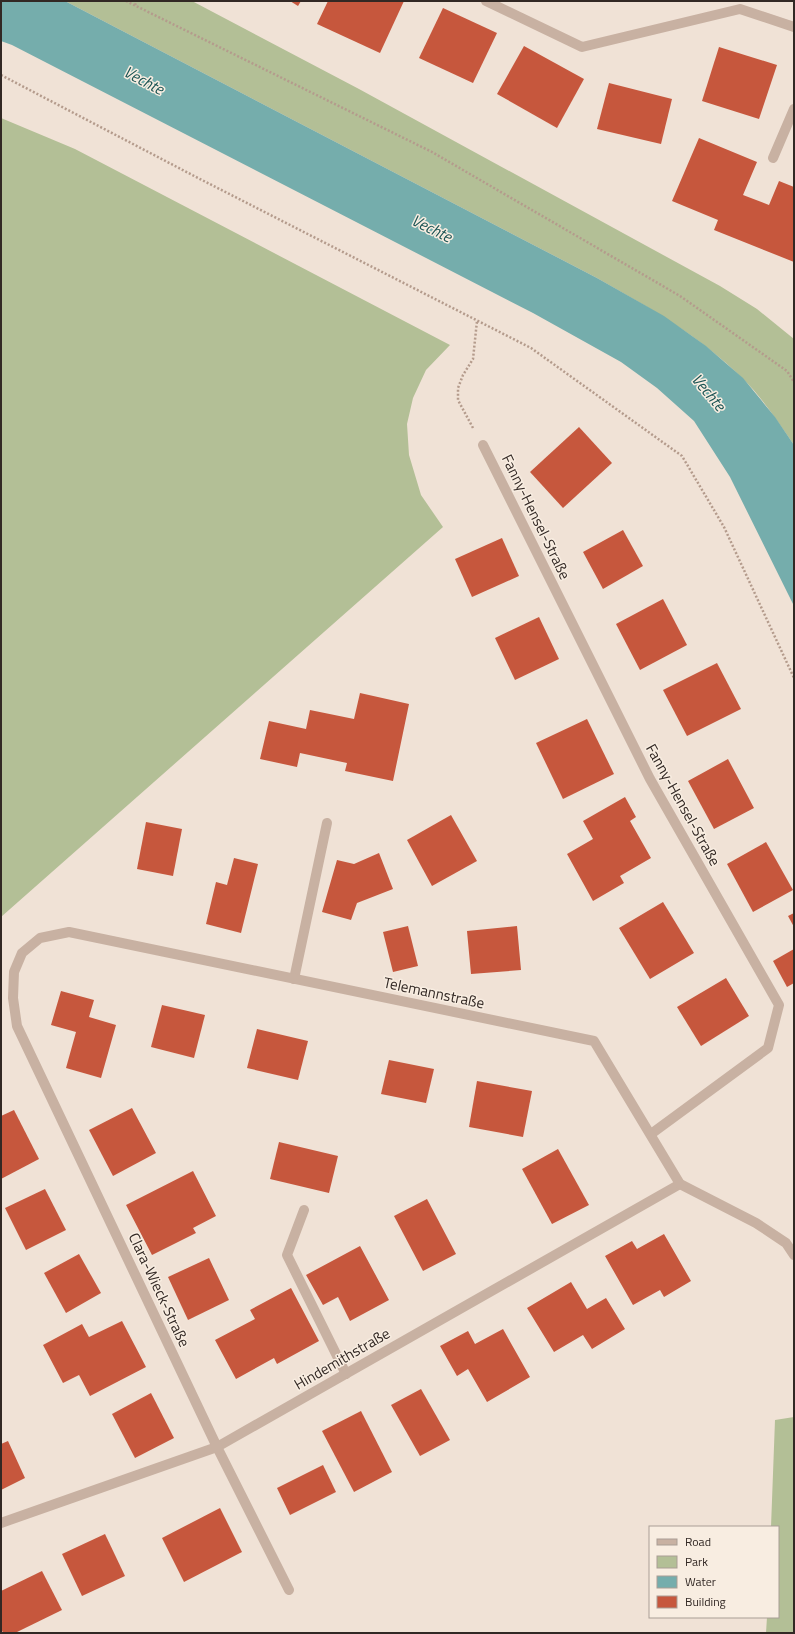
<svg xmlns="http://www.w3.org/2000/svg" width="795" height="1634" font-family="'Titillium Web',sans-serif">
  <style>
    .green { fill: #b3bf96 }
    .water { fill: #75adac }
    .building { fill: #c6573d }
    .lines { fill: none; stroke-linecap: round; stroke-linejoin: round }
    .path { stroke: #b49b8c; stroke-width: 2.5; stroke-dasharray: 2 2; stroke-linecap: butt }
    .minor { stroke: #c8b1a2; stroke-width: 10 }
    .labels { text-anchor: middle; stroke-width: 3; stroke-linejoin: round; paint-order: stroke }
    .street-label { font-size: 15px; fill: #322824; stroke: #f8ede1 }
    .water-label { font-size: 16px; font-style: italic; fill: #1a5353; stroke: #f8ede1 }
  </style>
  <rect width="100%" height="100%" fill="#f0e2d6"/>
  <g class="green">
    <path d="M65,1H192L359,89L720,286L757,309L794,339V445C778,422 762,397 742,378C700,336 648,307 597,278Z"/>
    <path d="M1,118L75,149L450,345L426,370L413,398L407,424L409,455L421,495L443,527L1,917Z"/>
    <path d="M794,1417V1633H766L767,1617H778V1527H771L775,1420Z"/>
  </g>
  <path class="water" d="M1,1H65L597,278L664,316L706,346L743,378L775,417L794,445V606L730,477L694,421L657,388L621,362L533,313L12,45L1,41Z"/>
  <g class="building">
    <path d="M290,1H301L298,6Z"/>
    <path d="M328,1H404L380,53L317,24Z"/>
    <path d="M443,8L497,33L473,83L419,58Z"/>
    <path d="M524,46L584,79L557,128L497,94Z"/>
    <path d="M719,47L777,65L759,119L702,101Z"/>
    <path d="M609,83L672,99L661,144L597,129Z"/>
    <path d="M699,138L757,162L743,195L769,205L779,181L794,187V262L714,230L718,220L672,201Z"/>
    <path d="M579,427L612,463L563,508L530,472Z"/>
    <path d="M623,530L643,566L603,589L583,552Z"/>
    <path d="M502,538L519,576L472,597L455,559Z"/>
    <path d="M663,599L687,645L640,670L616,624Z"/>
    <path d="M539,617L559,659L515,680L495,638Z"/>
    <path d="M717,663L741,709L687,736L663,690Z"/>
    <path d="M360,693L409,704L393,781L345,771L347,763L300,753L297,767L260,759L269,721L306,729L310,710L354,719Z"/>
    <path d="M587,719L614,774L563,799L536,743Z"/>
    <path d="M728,759L754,808L714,829L688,781Z"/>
    <path d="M625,797L636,817L630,821L651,858L620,876L624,883L593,901L567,854L593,839L583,821Z"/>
    <path d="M451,815L477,861L432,886L407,840Z"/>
    <path d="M146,822L182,829L173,876L137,869Z"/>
    <path d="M766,842L793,890L753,912L727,864Z"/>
    <path d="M379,853L393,889L357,903L351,920L322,912L337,860L354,864Z"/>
    <path d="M234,858L258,864L241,933L206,924L216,882L227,885Z"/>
    <path d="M663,902L694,953L650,979L619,928Z"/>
    <path d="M794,913V927L788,916Z"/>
    <path d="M408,926L418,966L393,972L383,932Z"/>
    <path d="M517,926L521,970L471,974L467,931Z"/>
    <path d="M794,949V983L787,987L773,961Z"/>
    <path d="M726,978L749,1016L701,1046L677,1007Z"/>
    <path d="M61,991L94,1000L89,1017L116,1025L101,1078L66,1068L76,1032L51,1025Z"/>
    <path d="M162,1005L205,1015L194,1058L151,1047Z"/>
    <path d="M257,1029L308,1041L298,1080L247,1068Z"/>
    <path d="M389,1060L434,1069L426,1103L381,1094Z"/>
    <path d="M477,1081L532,1091L523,1137L469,1127Z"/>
    <path d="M132,1108L156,1153L113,1176L89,1130Z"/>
    <path d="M14,1110L39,1159L1,1179V1116Z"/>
    <path d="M279,1142L338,1156L329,1193L270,1179Z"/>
    <path d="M558,1149L589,1205L552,1224L522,1169Z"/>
    <path d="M193,1171L216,1216L193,1228L196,1233L152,1255L126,1205Z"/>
    <path d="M45,1189L66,1230L26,1250L5,1208Z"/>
    <path d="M427,1199L456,1254L423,1271L394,1216Z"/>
    <path d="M664,1234L691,1281L664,1297L660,1290L633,1305L605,1256L632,1241L637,1249Z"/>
    <path d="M360,1246L389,1300L350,1321L338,1297L323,1305L306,1275Z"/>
    <path d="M79,1254L101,1293L66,1313L44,1273Z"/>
    <path d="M209,1258L229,1300L188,1320L168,1277Z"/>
    <path d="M571,1282L587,1309L606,1298L625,1329L592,1349L583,1335L554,1352L527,1308Z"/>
    <path d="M291,1288L319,1341L277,1364L274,1358L236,1379L215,1340L255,1319L250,1310Z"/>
    <path d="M122,1321L146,1367L90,1396L79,1375L63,1383L43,1345L82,1324L89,1337Z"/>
    <path d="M503,1329L530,1377L487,1402L468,1369L457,1376L440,1346L468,1331L475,1344Z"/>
    <path d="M421,1389L450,1440L420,1456L391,1405Z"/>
    <path d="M151,1393L174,1438L135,1458L112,1414Z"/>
    <path d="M361,1411L392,1472L354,1492L322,1431Z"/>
    <path d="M8,1441L25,1478L1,1490V1444Z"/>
    <path d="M323,1465L336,1492L290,1515L277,1488Z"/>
    <path d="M220,1508L242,1552L184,1582L162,1538Z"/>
    <path d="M105,1534L125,1576L82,1596L62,1554Z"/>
    <path d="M42,1571L62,1610L15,1633H3L1,1628V1591Z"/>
  </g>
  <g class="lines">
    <g class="path">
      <path d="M126,1L432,152L680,296L787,371L794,382"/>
      <path d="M135,5L137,1"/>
      <path d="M1,75L198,178L531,348L682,456L724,527L794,678"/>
      <path d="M473,428L458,400V388L463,375L473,359L477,321"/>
    </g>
    <g class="minor">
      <path d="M486,1L582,47L740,9L794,27"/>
      <path d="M773,158L794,109"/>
      <path d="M483,445L650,779L779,1005L768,1048L651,1134"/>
      <path d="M294,979L327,823"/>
      <path d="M304,1210L287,1255L346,1374"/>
      <path d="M1,1523L217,1447L680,1184"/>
      <path d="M289,1590L217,1447L17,1026L13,998L14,972L22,953L40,938L69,932L594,1041L680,1184L756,1223L786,1243L794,1255"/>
    </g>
  </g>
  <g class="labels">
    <g class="street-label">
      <text transform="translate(536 517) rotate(64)" y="5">Fanny-Hensel-Straße</text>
      <text transform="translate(683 805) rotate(61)" y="5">Fanny-Hensel-Straße</text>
      <text transform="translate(434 993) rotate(12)" y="5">Telemannstraße</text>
      <text transform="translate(159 1290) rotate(65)" y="5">Clara-Wieck-Straße</text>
      <text transform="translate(342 1359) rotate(-30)" y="5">Hindemithstraße</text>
    </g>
    <g class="water-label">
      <text transform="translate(144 80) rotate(28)" y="6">Vechte</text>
      <text transform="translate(432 228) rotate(26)" y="6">Vechte</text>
      <text transform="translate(709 392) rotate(50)" y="6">Vechte</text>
    </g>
  </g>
  <rect width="795" height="1634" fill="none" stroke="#322824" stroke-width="4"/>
  <rect x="649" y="1526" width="130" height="92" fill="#f8ede1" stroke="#a99e95"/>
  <rect x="657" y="1539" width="20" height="6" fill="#c8b1a2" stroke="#a99e95"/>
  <text x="685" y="1546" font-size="12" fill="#322824">Road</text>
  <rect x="657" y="1556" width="20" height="12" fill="#b3bf96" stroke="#a99e95"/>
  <text x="685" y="1566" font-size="12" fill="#322824">Park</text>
  <rect x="657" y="1576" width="20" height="12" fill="#75adac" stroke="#a99e95"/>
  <text x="685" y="1586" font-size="12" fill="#322824">Water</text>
  <rect x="657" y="1596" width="20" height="12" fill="#c6573d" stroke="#a99e95"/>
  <text x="685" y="1606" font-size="12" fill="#322824">Building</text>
</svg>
